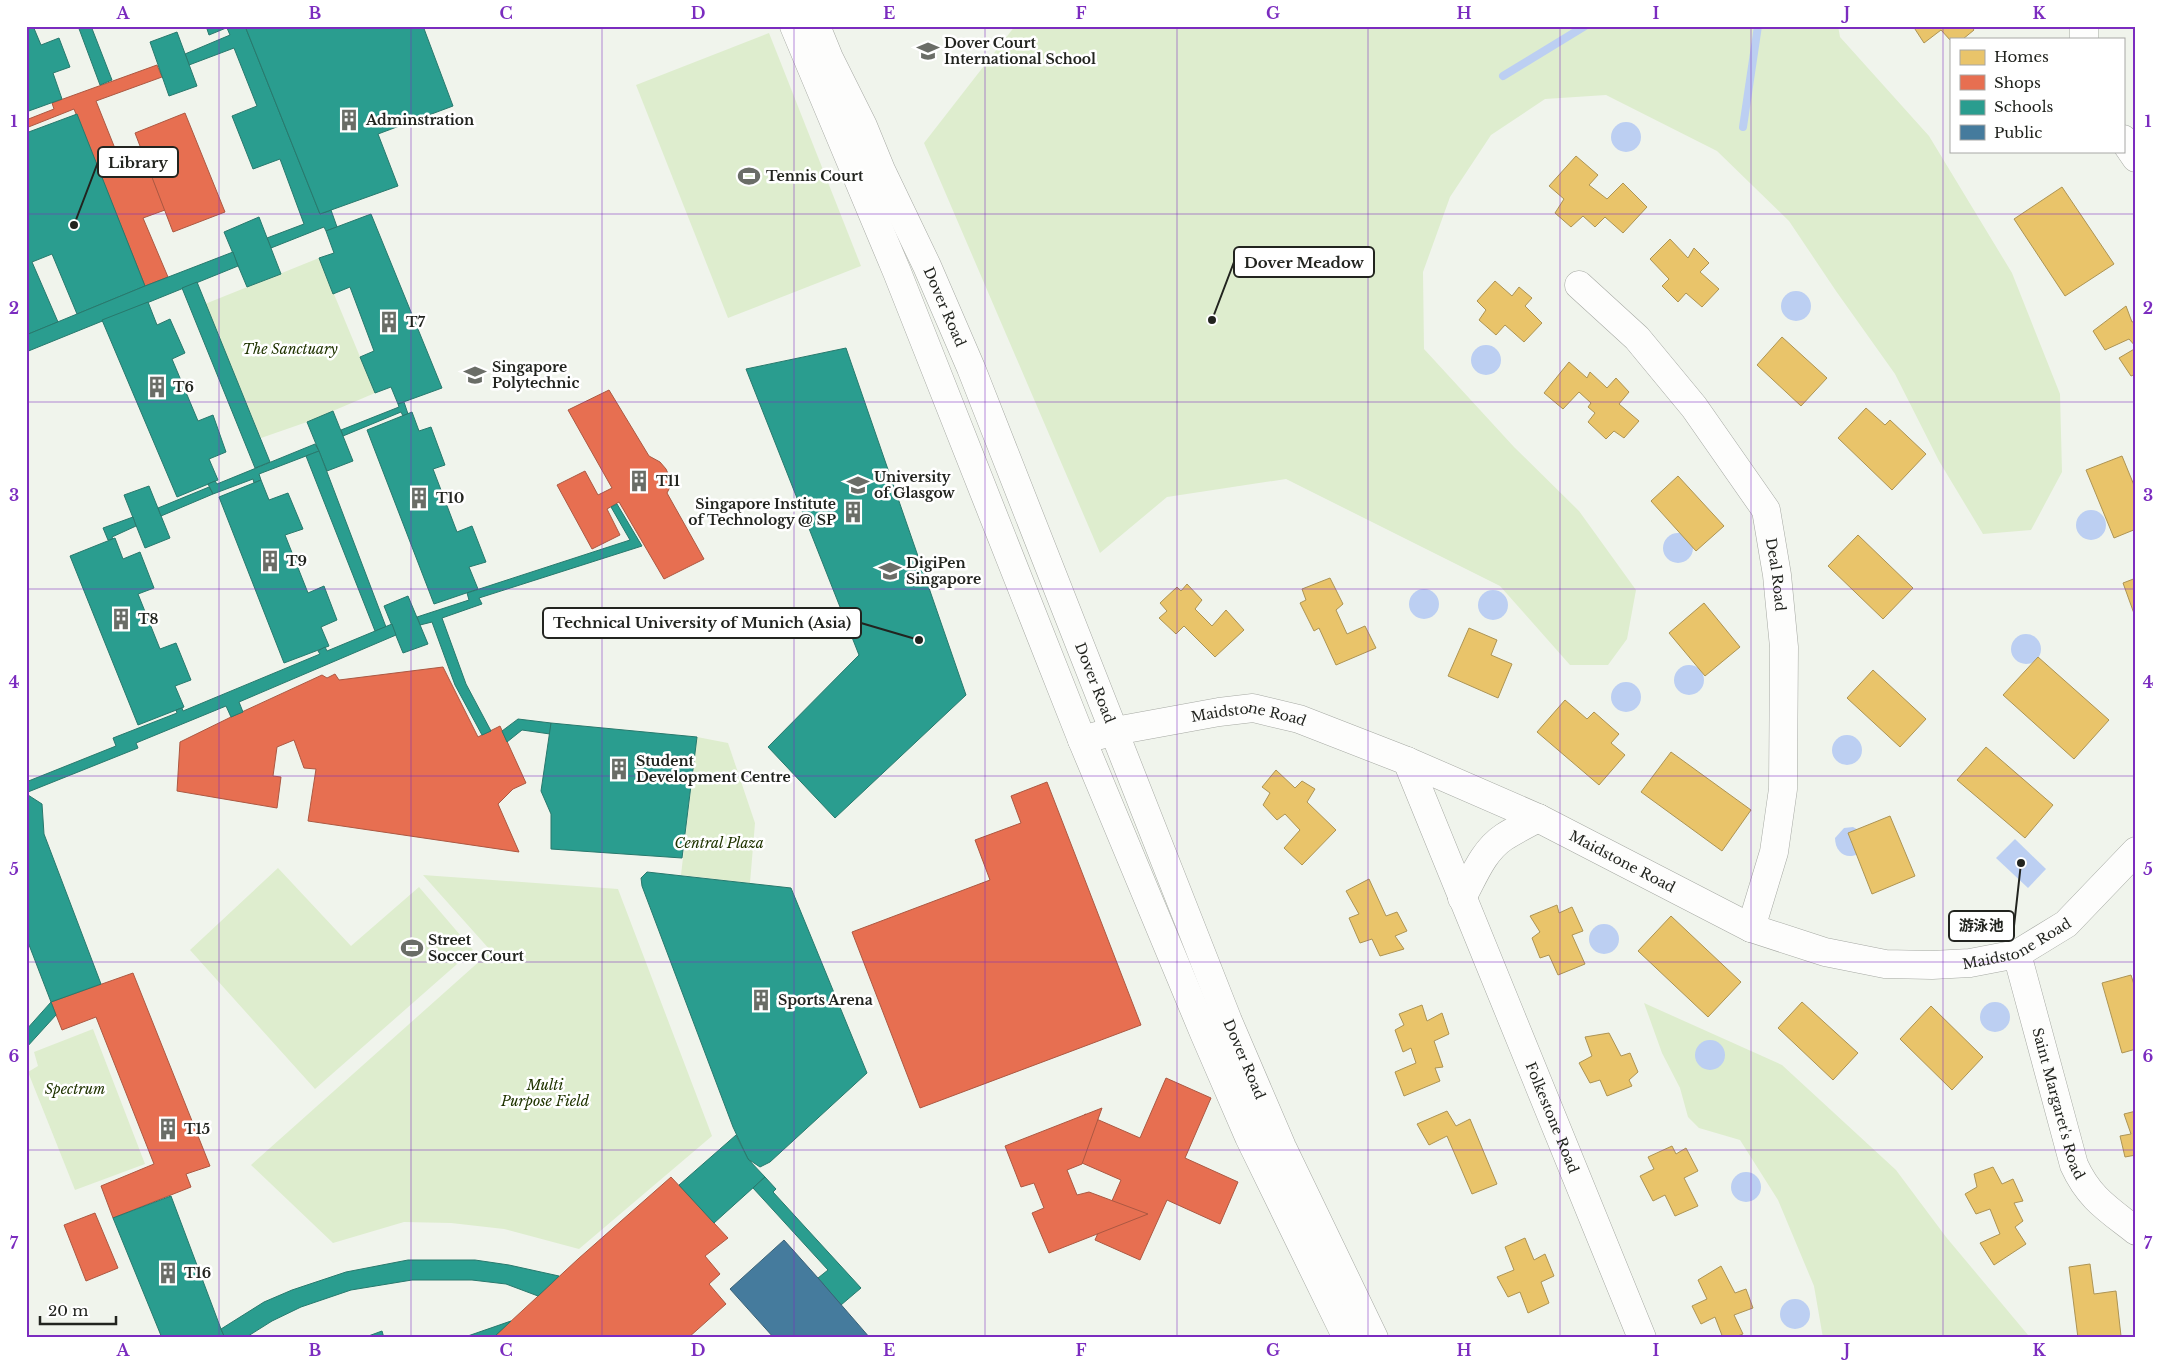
<svg xmlns="http://www.w3.org/2000/svg" width="2162" height="1364" font-family="'Libre Baskerville','Noto Sans SC',serif">
  <style>
    .green { fill: #deedce }
    .water { fill: #bccff2 }
    .homes { fill: #e9c46a; stroke: #ad9454 }
    .shops { fill: #e76f51; stroke: #ac5842 }
    .schools { fill: #2a9d8f; stroke: #28796d }
    .public { fill: #457b9d; stroke: #3a6177 }
    .lines { fill: none; stroke-linecap: round; stroke-linejoin: round }
    .stream { stroke: #bccff2; stroke-width: 8 }
    .minor-casing { stroke: #a6a9a3; stroke-width: 29 }
    .tertiary-casing { stroke: #a6a9a3; stroke-width: 29 }
    .minor { stroke: #fdfdfc; stroke-width: 28 }
    .tertiary { stroke: #fdfdfc; stroke-width: 28 }
    .grid { fill: none; stroke: #7b2cbf; stroke-width: 1; stroke-opacity: 0.55 }
    .labels { text-anchor: middle; stroke-width: 5; stroke-linejoin: round; paint-order: stroke }
    .poi-label { font-size: 14px; font-weight: bold; fill: #22241f; stroke: #fff; text-anchor: start }
    .street-label { font-size: 14px; fill: #22241f; stroke: #fff }
    .park-label { font-size: 14px; font-style: italic; fill: #203400; stroke: #fff }
    .leader { fill: none; stroke: #22241f; stroke-width: 2 }
    .callout-dot { fill: #22241f; stroke: #fff; stroke-width: 2 }
    .callout { fill: #fff; stroke: #22241f; stroke-width: 2 }
    .callout-label { font-size: 15px; text-anchor: middle; font-weight: bold; fill: #22241f }
    .neatline { fill: none; stroke: #7b2cbf; stroke-width: 2 }
    .grid-label { font-size: 16px; text-anchor: middle; font-weight: bold; fill: #7b2cbf }
  </style>
  <rect width="100%" height="100%" fill="#f0f4ec"/>
  <g class="green">
    <path d="M1015,26H1838L1840,37L1929,136L2012,273L2060,394L2062,472L2031,530L1983,534L1939,461L1895,374L1836,291L1789,221L1717,151L1606,95L1545,99L1491,135L1450,197L1423,272L1424,349L1514,447L1579,511L1636,590L1627,639L1608,665H1570L1500,586L1286,479L1167,497L1100,553L924,143Z"/>
    <path d="M769,33L861,266L728,318L636,85Z"/>
    <path d="M319,258L375,393L307,422L261,438L205,304Z"/>
    <path d="M697,737L728,743L755,823L750,883L681,875Z"/>
    <path d="M278,868L351,946L419,887L473,950L315,1089L190,950Z"/>
    <path d="M423,875L618,889L712,1136L579,1249L504,1229L451,1223L404,1222L333,1243L251,1165L491,951Z"/>
    <path d="M1644,1003L1782,1065L1896,1170L1946,1237L2028,1335L2033,1338H1823L1814,1286L1778,1200L1740,1140L1699,1128L1688,1117L1680,1088L1662,1053Z"/>
    <path d="M93,1029L145,1164L75,1190L28,1072L38,1066L34,1052Z"/>
  </g>
  <g class="water">
    <circle cx="1626" cy="137" r="15"/>
    <circle cx="1796" cy="306" r="15"/>
    <circle cx="1486" cy="360" r="15"/>
    <circle cx="2091" cy="525" r="15"/>
    <circle cx="1678" cy="548" r="15"/>
    <circle cx="1424" cy="604" r="15"/>
    <circle cx="1493" cy="605" r="15"/>
    <circle cx="2026" cy="649" r="15"/>
    <circle cx="1689" cy="680" r="15"/>
    <circle cx="1626" cy="697" r="15"/>
    <circle cx="1847" cy="750" r="15"/>
    <path d="M1853,827L1862,832L1858,854C1846,860 1835,852 1835,838L1844,828Z"/>
    <path d="M2015,839L2046,869L2028,888L1996,858Z"/>
    <circle cx="1604" cy="939" r="15"/>
    <circle cx="1995" cy="1017" r="15"/>
    <circle cx="1710" cy="1055" r="15"/>
    <circle cx="1746" cy="1187" r="15"/>
    <circle cx="1795" cy="1314" r="15"/>
  </g>
  <g class="homes">
    <path d="M1913,26H1971L1974,30L1963,39H1951V41L1941,30L1924,43Z"/>
    <path d="M1576,156L1598,175L1589,185L1607,199L1623,183L1647,207L1623,233L1605,217L1595,227L1583,216L1571,227L1555,213L1564,199L1549,186Z"/>
    <path d="M2062,187L2114,264L2065,296L2014,219Z"/>
    <path d="M1670,239L1688,258L1694,248L1709,263L1700,272L1719,289L1702,307L1686,293L1678,302L1662,286L1669,279L1650,259Z"/>
    <path d="M1495,281L1512,296L1519,287L1532,298L1525,306L1542,323L1524,342L1505,325L1496,335L1479,320L1486,310L1477,301Z"/>
    <path d="M2126,306L2132,322L2136,321V347L2129,339L2105,350L2093,331Z"/>
    <path d="M1782,337L1827,378L1801,406L1757,365Z"/>
    <path d="M2136,348V374L2131,376L2119,358Z"/>
    <path d="M1569,362L1587,378L1590,372L1607,388L1616,378L1629,392L1619,404L1639,421L1624,438L1614,431L1606,439L1588,422L1595,413L1588,407L1591,403L1579,392L1563,409L1544,393Z"/>
    <path d="M1866,408L1885,425L1890,420L1926,454L1892,490L1838,438Z"/>
    <path d="M2122,456L2136,490V529L2114,538L2086,470Z"/>
    <path d="M1678,476L1724,526L1696,551L1651,501Z"/>
    <path d="M1858,535L1913,588L1883,619L1828,566Z"/>
    <path d="M1330,578L1343,604L1336,610L1347,634L1365,626L1376,648L1336,665L1319,628L1314,631L1300,603L1306,600L1302,589Z"/>
    <path d="M2136,578V619L2123,583Z"/>
    <path d="M1187,584L1202,600L1195,609L1212,626L1226,610L1244,630L1215,657L1184,626L1176,634L1159,618L1167,611L1160,603L1177,587L1181,591Z"/>
    <path d="M1704,603L1740,647L1705,676L1669,633Z"/>
    <path d="M1469,628L1497,640L1491,655L1512,664L1498,698L1448,676Z"/>
    <path d="M2038,657L2109,720L2074,759L2003,695Z"/>
    <path d="M1873,670L1926,719L1900,747L1847,698Z"/>
    <path d="M1565,700L1587,719L1594,712L1619,734L1611,743L1625,755L1599,785L1537,732Z"/>
    <path d="M1986,747L2053,805L2025,838L1957,780Z"/>
    <path d="M1671,752L1751,810L1722,851L1641,792Z"/>
    <path d="M1276,770L1295,788L1302,781L1315,789L1307,802L1336,830L1302,865L1284,848L1300,830L1285,814L1277,820L1263,805L1270,793L1262,787Z"/>
    <path d="M1890,816L1915,876L1872,894L1848,833Z"/>
    <path d="M1369,879L1386,916L1397,912L1407,931L1395,936L1404,949L1380,956L1372,939L1360,943L1349,918L1359,914L1346,891Z"/>
    <path d="M1557,905L1559,913L1572,907L1583,931L1572,935L1585,964L1558,975L1549,955L1540,958L1532,938L1540,932L1530,916Z"/>
    <path d="M1671,916L1741,982L1708,1017L1638,951Z"/>
    <path d="M2131,975L2136,991V1049L2122,1053L2102,983Z"/>
    <path d="M1802,1002L1858,1053L1833,1080L1778,1028Z"/>
    <path d="M1422,1005L1427,1021L1442,1013L1449,1034L1434,1041L1443,1067L1435,1068L1440,1081L1404,1096L1395,1072L1416,1063L1411,1048L1403,1052L1395,1030L1404,1025L1399,1014Z"/>
    <path d="M1931,1006L1983,1057L1952,1090L1900,1039Z"/>
    <path d="M1609,1033L1621,1056L1630,1053L1638,1072L1629,1080L1632,1086L1607,1096L1600,1080L1590,1083L1579,1063L1592,1056L1585,1037Z"/>
    <path d="M1447,1111L1456,1126L1470,1119L1497,1184L1472,1194L1447,1136L1429,1145L1417,1124Z"/>
    <path d="M2136,1111V1155L2125,1157L2120,1136L2131,1134L2124,1114Z"/>
    <path d="M1672,1146L1676,1154L1686,1148L1698,1171L1684,1178L1698,1206L1675,1216L1665,1195L1653,1201L1640,1176L1654,1169L1648,1157Z"/>
    <path d="M1993,1167L2002,1184L2013,1179L2023,1201L2014,1203L2023,1221L2015,1227L2026,1244L1994,1265L1980,1243L2000,1234L1990,1209L1976,1214L1965,1194L1977,1187L1974,1174Z"/>
    <path d="M1525,1238L1534,1260L1545,1254L1554,1276L1541,1282L1549,1303L1528,1313L1520,1292L1508,1297L1497,1277L1514,1270L1505,1247Z"/>
    <path d="M2090,1264L2094,1294L2116,1291L2121,1336L2078,1338L2069,1267Z"/>
    <path d="M1721,1266L1735,1293L1746,1289L1753,1308L1734,1315L1743,1334L1732,1338H1723L1715,1317L1701,1324L1692,1306L1707,1299L1698,1280Z"/>
  </g>
  <g class="shops">
    <path d="M157,65L162,77L96,101L120,161L143,153L165,210L143,218L168,277L145,286L74,109L26,128V120L54,109L52,103Z"/>
    <path d="M185,113L225,212L173,232L135,133Z"/>
    <path d="M609,390L649,456L660,462L666,469L670,478V487L667,493L704,559L664,579L619,502L607,509L620,535L592,549L557,485L585,471L598,495L612,488L568,410Z"/>
    <path d="M443,667L478,737L500,726L526,783L513,789L498,804L519,852L308,821L316,769L304,768L294,740L277,747L273,776L281,777L277,808L177,791L180,742L231,717L322,675L327,678L335,674L339,680Z"/>
    <path d="M1047,782L1141,1025L920,1108L852,932L990,880L975,840L1021,823L1011,796Z"/>
    <path d="M133,973L210,1166L186,1174L191,1187L113,1218L101,1186L154,1164L96,1017L62,1030L51,1002Z"/>
    <path d="M1166,1078L1211,1098L1185,1158L1238,1182L1220,1224L1167,1200L1140,1260L1095,1240L1121,1180L1066,1156L1085,1114L1140,1138Z"/>
    <path d="M1102,1108L1082,1164L1067,1170L1077,1195L1089,1192L1148,1214L1049,1253L1032,1213L1044,1208L1034,1183L1021,1187L1005,1146Z"/>
    <path d="M671,1177L728,1238L705,1256L720,1274L709,1284L726,1304L688,1338H497L495,1336L578,1259Z"/>
    <path d="M95,1213L118,1268L86,1281L64,1225Z"/>
  </g>
  <g class="schools">
    <path d="M26,26H33L41,45L59,38L70,67L53,73L62,99L26,112Z"/>
    <path d="M78,26H91L112,80L100,85Z"/>
    <path d="M206,26H231L209,35Z"/>
    <path d="M231,26H245L320,214L331,210L337,227L326,231L324,227L271,248L267,238L304,224L280,159L253,169L232,116L257,106L234,48L189,65L185,54L230,35L227,28Z"/>
    <path d="M245,26H423L453,106L378,134L398,186L320,214Z"/>
    <path d="M177,32L197,86L169,96L150,42Z"/>
    <path d="M77,114L145,286L77,314L52,254L32,262L58,322L26,335V133Z"/>
    <path d="M371,214L442,388L398,404L391,387L375,393L360,357L374,351L350,287L333,294L319,258L334,253L326,231Z"/>
    <path d="M259,217L281,274L247,287L224,232Z"/>
    <path d="M233,252L238,266L26,352V335L145,286Z"/>
    <path d="M197,282L270,462L255,468L182,288Z"/>
    <path d="M148,302L157,325L170,319L185,353L172,359L198,421L213,415L226,452L209,459L218,480L177,497L102,320Z"/>
    <path d="M846,348L966,695L835,818L768,747L859,655L746,369Z"/>
    <path d="M404,402L408,414L403,416L401,412L343,436L341,430L399,407L398,404Z"/>
    <path d="M333,411L353,461L327,471L307,422Z"/>
    <path d="M412,412L419,431L431,427L445,465L433,469L457,532L472,526L486,562L469,567L478,589L434,604L367,430Z"/>
    <path d="M315,444L319,451L259,474L261,480L254,483L253,479L213,494L208,484L215,481L217,484Z"/>
    <path d="M319,451L386,627L375,631L306,456Z"/>
    <path d="M261,480L269,500L288,493L303,529L285,535L308,593L324,586L337,620L321,627L329,646L284,663L219,497Z"/>
    <path d="M149,486L170,538L145,548L124,495Z"/>
    <path d="M209,487L213,494L161,516L158,508Z"/>
    <path d="M617,504L642,546L479,598L482,604L442,618L466,684L491,731L482,735L455,685L432,622L420,625L417,617L469,600L467,593L630,540L611,507Z"/>
    <path d="M133,517L136,526L112,537L113,539L108,540L103,528Z"/>
    <path d="M115,538L123,559L140,552L154,588L138,594L160,649L176,643L191,680L175,686L184,707L138,725L70,556Z"/>
    <path d="M408,596L428,644L403,653L384,606Z"/>
    <path d="M392,624L396,635L239,702L243,712L231,717L226,706L136,743L138,748L28,792L26,782L116,746L113,738L177,713L176,710L182,708L183,711L320,654L318,651L325,647L327,651Z"/>
    <path d="M518,719L551,723L550,734L522,730L507,742L502,731Z"/>
    <path d="M551,723L697,737L682,858L551,849V814L541,791Z"/>
    <path d="M26,788L28,795L42,804L44,834L101,984L51,1002L26,937Z"/>
    <path d="M647,872L791,888L867,1073L770,1162L760,1167L748,1159L733,1127L642,886L641,878Z"/>
    <path d="M51,1002L56,1015L26,1048V1030Z"/>
    <path d="M736,1135L748,1159L765,1177L714,1223L679,1185Z"/>
    <path d="M765,1177L776,1189L773,1192L861,1288L841,1305L818,1278L828,1270L753,1188Z"/>
    <path d="M171,1196L221,1329L225,1338H162L113,1218Z"/>
    <path d="M408,1260H475L509,1265L559,1276L538,1296L506,1284L472,1280H412L351,1290L301,1307L272,1321L245,1338H225L221,1329L264,1302L292,1290L346,1272Z"/>
    <path d="M511,1321L495,1336L497,1338H462Z"/>
    <path d="M382,1331L384,1338H363Z"/>
  </g>
  <path class="public" d="M784,1240L818,1278L870,1338H774L730,1289Z"/>
  <g class="lines">
    <g class="stream">
      <path d="M1503,76L1585,26"/>
      <path d="M1743,127L1758,26"/>
    </g>
    <g class="minor-casing">
      <g id="minor">
        <path d="M2084,26V39"/>
        <path d="M2123,139L2136,158"/>
        <path id="s1" d="M1579,285L1637,338L1694,407L1766,510L1777,575L1784,647L1783,789L1774,852L1751,928"/>
        <path id="s2" d="M1082,740L1115,731L1219,712L1253,708L1299,719L1407,761L1538,818L1751,928L1825,952L1885,964L1932,965L1970,963L2017,954L2066,924L2136,851"/>
        <path id="s3" d="M1407,761L1642,1338"/>
        <path d="M1462,898C1474,876 1483,851 1504,837C1515,830 1527,824 1538,818"/>
        <path id="s4" d="M2017,954L2074,1165C2089,1198 2108,1209 2136,1231"/>
      </g>
    </g>
    <g class="tertiary-casing">
      <g id="tertiary">
        <path d="M794,26L897,272L1082,740L1204,1033L1249,1137L1347,1338"/>
        <path id="s5" d="M816,26L829,58L863,126L881,170L927,266L971,368L1228,1021L1282,1147L1374,1338"/>
      </g>
    </g>
    <use href="#minor" class="minor"/>
    <use href="#tertiary" class="tertiary"/>
  </g>
  <path class="grid" d="M219,26V1338M411,26V1338M602,26V1338M794,26V1338M985,26V1338M1177,26V1338M1368,26V1338M1560,26V1338M1751,26V1338M1943,26V1338M26,214H2136M26,402H2136M26,589H2136M26,776H2136M26,962H2136M26,1150H2136"/>
  <defs>
    <g id="school-bare" transform="scale(1.725)"><path d="M0-5L7-2L0 1L-7-2ZM-4 1L0 2.5L4 1V4Q0 6-4 4Z" fill="#6a6d67" stroke="#fff" stroke-width="2.5" paint-order="stroke"/></g>
    <g id="building-bare" transform="scale(1.725)"><path d="M-4-6H4V6H1V3H-1V6H-4ZM-2.5-4.3h1.7v1.8h-1.7ZM.8-4.3h1.7v1.8H.8ZM-2.5-1h1.7V.8h-1.7ZM.8-1h1.7V.8H.8Z" fill="#6a6d67" stroke="#fff" stroke-width="2.5" paint-order="stroke"/></g>
    <g id="stadium-bare" transform="scale(1.725)"><path d="M0-5a6.5 5 0 1 0 0 10a6.5 5 0 1 0 0-10ZM-3.5-1.8h7v3.6h-7Z" fill="#6a6d67" stroke="#fff" stroke-width="2.5" paint-order="stroke"/></g>
    <g id="university-bare" transform="scale(1.725)"><path d="M0-5L7-2L0 1L-7-2ZM-4 1L0 2.5L4 1V4Q0 6-4 4Z" fill="#6a6d67" stroke="#fff" stroke-width="2.5" paint-order="stroke"/></g>
  </defs>
  <g fill-rule="evenodd">
    <use href="#school-bare" x="928" y="51"/>
    <use href="#building-bare" x="349" y="120"/>
    <use href="#stadium-bare" x="749" y="176"/>
    <use href="#building-bare" x="389" y="322"/>
    <use href="#university-bare" x="475" y="375"/>
    <use href="#building-bare" x="157" y="387"/>
    <use href="#building-bare" x="639" y="481"/>
    <use href="#university-bare" x="858" y="485"/>
    <use href="#building-bare" x="419" y="498"/>
    <use href="#building-bare" x="853" y="512"/>
    <use href="#building-bare" x="270" y="561"/>
    <use href="#university-bare" x="890" y="571"/>
    <use href="#building-bare" x="121" y="619"/>
    <use href="#building-bare" x="619" y="769"/>
    <use href="#stadium-bare" x="412" y="948"/>
    <use href="#building-bare" x="761" y="1000"/>
    <use href="#building-bare" x="168" y="1129"/>
    <use href="#building-bare" x="168" y="1273"/>
  </g>
  <g class="labels">
    <g class="poi-label">
      <text x="944" y="48">Dover Court<tspan x="944" dy="16">International School</tspan></text>
      <text x="366" y="125">Adminstration</text>
      <text x="766" y="181">Tennis Court</text>
      <text x="406" y="327">T7</text>
      <text x="492" y="372">Singapore<tspan x="492" dy="16">Polytechnic</tspan></text>
      <text x="173" y="392">T6</text>
      <text x="874" y="482">University<tspan x="874" dy="16">of Glasgow</tspan></text>
      <text x="656" y="486">T11</text>
      <text x="436" y="503">T10</text>
      <text x="836" y="509" text-anchor="end">Singapore Institute<tspan x="836" dy="16">of Technology @ SP</tspan></text>
      <text x="286" y="566">T9</text>
      <text x="906" y="568">DigiPen<tspan x="906" dy="16">Singapore</tspan></text>
      <text x="138" y="624">T8</text>
      <text x="636" y="766">Student<tspan x="636" dy="16">Development Centre</tspan></text>
      <text x="428" y="945">Street<tspan x="428" dy="16">Soccer Court</tspan></text>
      <text x="778" y="1005">Sports Arena</text>
      <text x="184" y="1134">T15</text>
      <text x="184" y="1278">T16</text>
    </g>
    <g class="street-label">
      <text dy="5" stroke="none"><textPath href="#s5" startOffset="309">Dover Road</textPath></text>
      <text dy="5" stroke="none"><textPath href="#s1" startOffset="359">Deal Road</textPath></text>
      <text dy="5" stroke="none"><textPath href="#s5" startOffset="714">Dover Road</textPath></text>
      <text dy="5" stroke="none"><textPath href="#s2" startOffset="170">Maidstone Road</textPath></text>
      <text dy="5" stroke="none"><textPath href="#s2" startOffset="575">Maidstone Road</textPath></text>
      <text dy="5" stroke="none"><textPath href="#s2" startOffset="995">Maidstone Road</textPath></text>
      <text dy="5" stroke="none"><textPath href="#s5" startOffset="1119">Dover Road</textPath></text>
      <text dy="5" stroke="none"><textPath href="#s4" startOffset="155">Saint Margaret's Road</textPath></text>
      <text dy="5" stroke="none"><textPath href="#s3" startOffset="385">Folkestone Road</textPath></text>
    </g>
    <g class="park-label">
      <text x="290" y="354">The Sanctuary</text>
      <text x="719" y="848">Central Plaza</text>
      <text x="545" y="1090">Multi<tspan x="545" dy="16">Purpose Field</tspan></text>
      <text x="75" y="1094">Spectrum</text>
    </g>
  </g>
  <path class="leader" d="M74 225L98 162M1212 320L1234 262M919 640L861 623M2021 863L2014 926"/>
  <g class="callout-dot">
    <circle cx="74" cy="225" r="5"/>
    <circle cx="1212" cy="320" r="5"/>
    <circle cx="919" cy="640" r="5"/>
    <circle cx="2021" cy="863" r="5"/>
  </g>
  <g class="callout">
    <rect x="98" y="147" width="80" height="30" rx="5"/>
    <rect x="1234" y="247" width="140" height="30" rx="5"/>
    <rect x="543" y="608" width="318" height="30" rx="5"/>
    <rect x="1949" y="911" width="65" height="30" rx="5"/>
  </g>
  <g class="callout-label">
    <text x="138" y="168">Library</text>
    <text x="1304" y="268">Dover Meadow</text>
    <text x="702" y="628">Technical University of Munich (Asia)</text>
    <text x="1981" y="931">游泳池</text>
  </g>
  <rect width="2162" height="1364" fill="none" stroke="#ffffff" stroke-width="55"/>
  <rect x="1950" y="38" width="175" height="115" fill="#ffffff" stroke="#a7a7a5"/>
  <rect x="1960" y="50" width="25" height="15" fill="#e9c46a" stroke="#a7a7a5"/>
  <text x="1994" y="62" font-size="15" fill="#22241f">Homes</text>
  <rect x="1960" y="75" width="25" height="15" fill="#e76f51" stroke="#a7a7a5"/>
  <text x="1994" y="88" font-size="15" fill="#22241f">Shops</text>
  <rect x="1960" y="100" width="25" height="15" fill="#2a9d8f" stroke="#a7a7a5"/>
  <text x="1994" y="112" font-size="15" fill="#22241f">Schools</text>
  <rect x="1960" y="125" width="25" height="15" fill="#457b9d" stroke="#a7a7a5"/>
  <text x="1994" y="138" font-size="15" fill="#22241f">Public</text>
  <path d="M40 1316v8h76v-8" fill="none" stroke="#22241f" stroke-width="2.5"/>
  <text x="48" y="1316" font-size="15" fill="#22241f" stroke="#ffffff" stroke-width="4" paint-order="stroke">20 m</text>
  <rect x="28" y="28" width="2106" height="1308" class="neatline"/>
  <g class="grid-label">
    <text x="123" y="19">A</text>
    <text x="315" y="19">B</text>
    <text x="506" y="19">C</text>
    <text x="698" y="19">D</text>
    <text x="889" y="19">E</text>
    <text x="1081" y="19">F</text>
    <text x="1273" y="19">G</text>
    <text x="1464" y="19">H</text>
    <text x="1656" y="19">I</text>
    <text x="1847" y="19">J</text>
    <text x="2039" y="19">K</text>
    <text x="14" y="127">1</text>
    <text x="2148" y="127">1</text>
    <text x="14" y="314">2</text>
    <text x="2148" y="314">2</text>
    <text x="14" y="501">3</text>
    <text x="2148" y="501">3</text>
    <text x="14" y="688">4</text>
    <text x="2148" y="688">4</text>
    <text x="14" y="875">5</text>
    <text x="2148" y="875">5</text>
    <text x="14" y="1062">6</text>
    <text x="2148" y="1062">6</text>
    <text x="14" y="1249">7</text>
    <text x="2148" y="1249">7</text>
    <text x="123" y="1356">A</text>
    <text x="315" y="1356">B</text>
    <text x="506" y="1356">C</text>
    <text x="698" y="1356">D</text>
    <text x="889" y="1356">E</text>
    <text x="1081" y="1356">F</text>
    <text x="1273" y="1356">G</text>
    <text x="1464" y="1356">H</text>
    <text x="1656" y="1356">I</text>
    <text x="1847" y="1356">J</text>
    <text x="2039" y="1356">K</text>
  </g>
</svg>
